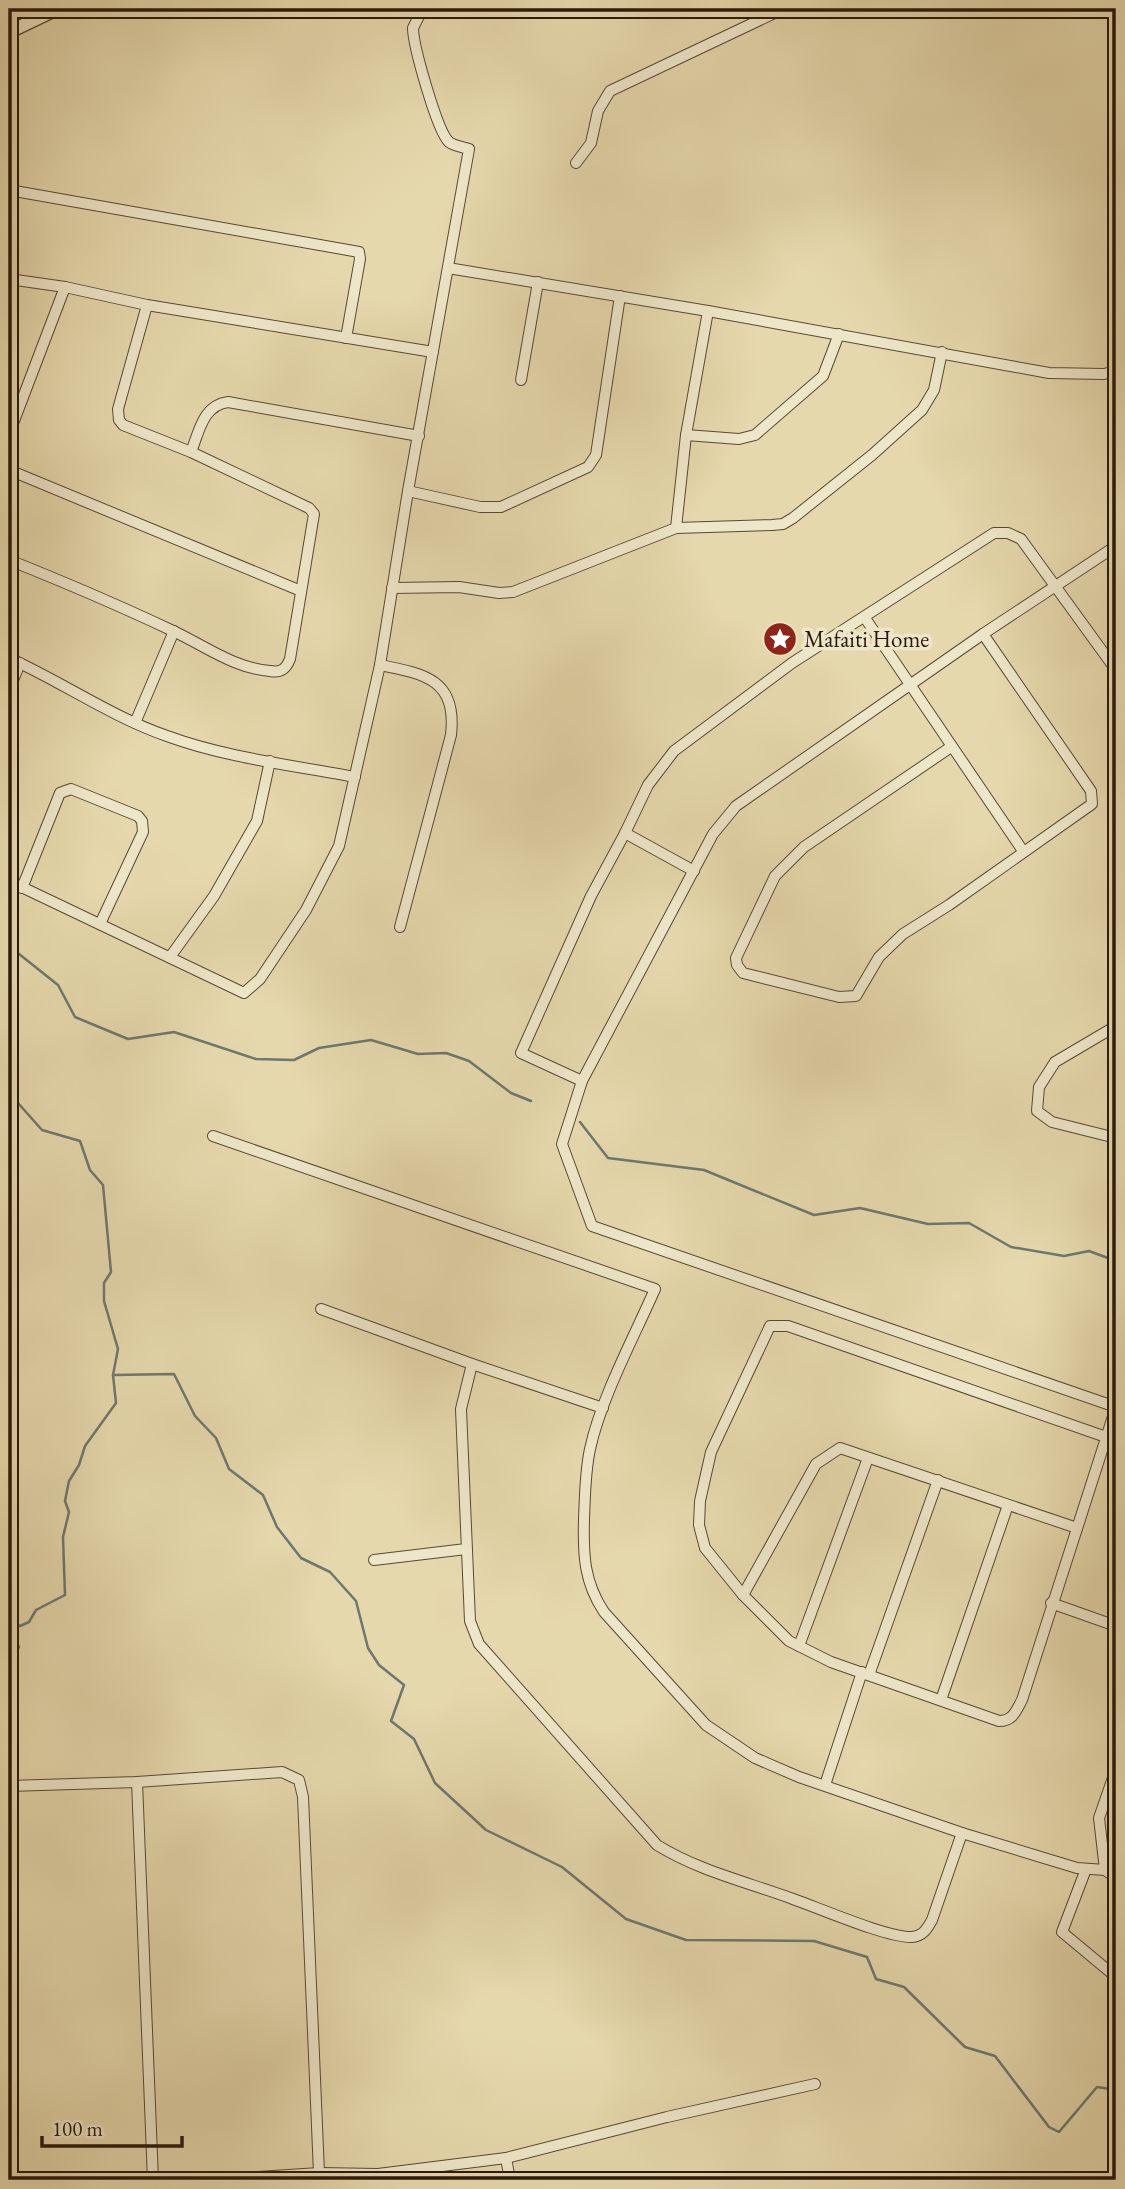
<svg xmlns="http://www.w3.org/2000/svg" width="1125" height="2189" font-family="'EB Garamond',serif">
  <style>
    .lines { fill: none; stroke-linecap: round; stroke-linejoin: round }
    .stream { stroke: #6c7870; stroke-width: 2.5 }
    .minor-casing { stroke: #584935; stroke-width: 12 }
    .tertiary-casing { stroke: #584935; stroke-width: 15 }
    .minor { stroke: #eee6c9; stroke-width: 10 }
    .tertiary { stroke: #eee6c9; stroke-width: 12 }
    .labels { text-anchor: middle; stroke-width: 7; stroke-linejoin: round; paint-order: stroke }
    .poi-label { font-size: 23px; fill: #29190d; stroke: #eee6c9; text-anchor: start }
  </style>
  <rect width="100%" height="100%" fill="#e5d8ac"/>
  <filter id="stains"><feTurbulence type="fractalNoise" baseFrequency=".00286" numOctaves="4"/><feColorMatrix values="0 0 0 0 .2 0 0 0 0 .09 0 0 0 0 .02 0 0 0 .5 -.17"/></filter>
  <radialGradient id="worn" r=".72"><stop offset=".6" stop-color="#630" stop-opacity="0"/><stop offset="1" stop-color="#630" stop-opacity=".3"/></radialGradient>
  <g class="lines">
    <g class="stream">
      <path d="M9,946L58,985L75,1017L128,1039L174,1032L256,1059L294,1060L319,1048L371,1040L418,1054L446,1053L469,1061L511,1093L531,1101"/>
      <path d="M9,1068L10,1094L42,1130L80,1141L90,1170L103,1185L111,1272L104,1283V1301L118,1349L113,1375L116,1403L85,1446L79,1465L69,1481L65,1501L69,1512L63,1537L65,1595L36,1610L29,1622L20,1626L9,1622"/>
      <path d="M580,1122L608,1158L704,1170L814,1215L860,1208L928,1224L969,1223L1011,1247L1064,1256L1089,1251L1116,1261"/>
      <path d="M113,1375L174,1374L195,1416L216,1438L229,1469L263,1495L277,1527L301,1558L330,1572L356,1601L368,1648L379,1665L404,1685L391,1721L414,1739L435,1783L486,1830L562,1867L626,1919L686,1940L814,1941L867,1957L876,1979L904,1987L965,2047L995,2056L1049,2127L1059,2132L1097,2087L1116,2090"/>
      <path d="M9,1633L13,1634L19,1647L9,1666"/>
      <path d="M9,2112L14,2115L9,2122"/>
      <path d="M9,2156L19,2180"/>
    </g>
    <g class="minor-casing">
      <g id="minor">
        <path d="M576,163L591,143L598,111L610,91L783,9"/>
        <path d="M9,190L359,252L360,259L346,338"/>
        <path d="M448,268L708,311L1049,373L1104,374L1116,371"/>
        <path d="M9,279L65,287L147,305L433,352"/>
        <path d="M521,380L538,282"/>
        <path d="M9,434L65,287"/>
        <path d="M686,435L739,439L755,435L823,376L839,334"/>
        <path d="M191,452C199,432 203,405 228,402L419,436"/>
        <path d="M9,470L301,591"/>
        <path d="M408,491L480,507H501L588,467L596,455L620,296"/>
        <path d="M676,528L772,525L783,524L793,518L872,455L922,410L934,390L942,352"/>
        <path d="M1116,546L983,634L736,806L713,834L582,1081L562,1144L592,1226L1116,1407"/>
        <path d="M9,560C64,582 118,605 171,630C204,645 233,668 270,671C281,673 286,669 290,659L314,514L309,508L191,452L123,425L119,420L118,409L147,305"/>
        <path d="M392,588L459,587L499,593L513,592L676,528L686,435L708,311"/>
        <path d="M865,618L1023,851"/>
        <path d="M9,658C62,682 112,717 167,736C227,758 292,765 355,777"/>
        <path d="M380,665C426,674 457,680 451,735L400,927"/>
        <path d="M9,690L20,663"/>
        <path d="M135,723L174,631"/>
        <path d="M951,747L804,847L775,876L736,958L737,965L743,973L839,997L856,996L879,957L903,934L949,905L1092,804L1091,791L983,634"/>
        <path d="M625,833L694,871"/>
        <path d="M9,881L244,993L260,979L306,910L339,846L380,665L408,491L469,149C463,147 454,146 449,142C437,131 413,45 413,28L420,14L431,9"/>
        <path d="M22,888L60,793L71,789L138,816L142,821L143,832L100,924"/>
        <path d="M170,957L214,896L257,821L270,761"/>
        <path d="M1116,1026L1055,1062L1039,1087L1037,1111L1052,1122L1116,1138"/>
        <path d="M582,1081L521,1053L591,896L625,833L648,785L674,751L792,663L994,533H1008L1021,539L1116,670"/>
        <path d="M213,1136L655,1289C634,1337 601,1398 590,1449C585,1472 585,1496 584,1519C583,1555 584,1582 604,1612L706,1725L755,1758L799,1777L962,1833L1077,1868L1105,1870"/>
        <path d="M321,1309L472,1364L603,1408"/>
        <path d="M472,1364L461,1409L470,1621L479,1644L657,1845C699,1871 747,1882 793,1899C819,1908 888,1938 912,1937C923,1936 927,1929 932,1920L962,1833"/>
        <path d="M1106,1437L788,1326H770L711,1452L700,1501L699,1525L705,1548L743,1595L789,1641L831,1662L999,1721C1013,1721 1016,1711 1022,1700L1116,1407"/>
        <path d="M374,1560L466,1549"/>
        <path d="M743,1595L816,1464L840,1448L1077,1528"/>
        <path d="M1051,1603L1116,1626"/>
        <path d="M799,1646L868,1458"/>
        <path d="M869,1675L938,1480"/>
        <path d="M941,1700L1008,1505"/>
        <path d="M1116,1769L1099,1818L1105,1870L1116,1878"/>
        <path d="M137,1782L153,2180"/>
        <path d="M825,1785L862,1672"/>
        <path d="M9,1786L137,1782L282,1772L299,1780L303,1797L319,2173"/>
        <path d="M1086,1869L1062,1932L1116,1977"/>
        <path d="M506,2158L510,2180"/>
        <path d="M212,2180L319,2173L378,2174L506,2158L667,2117L815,2084"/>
      </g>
    </g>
    <g class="tertiary-casing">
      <path id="tertiary" d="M9,32L57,9"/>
    </g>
    <use href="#minor" class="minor"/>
    <use href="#tertiary" class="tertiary"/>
  </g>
  <defs>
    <g id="sight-disc" transform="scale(1.75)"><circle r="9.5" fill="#8f2418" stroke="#eee6c9"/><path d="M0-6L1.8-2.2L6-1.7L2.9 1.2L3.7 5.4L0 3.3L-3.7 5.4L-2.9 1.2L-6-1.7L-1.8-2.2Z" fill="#fff"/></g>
  </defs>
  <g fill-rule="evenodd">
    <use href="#sight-disc" x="780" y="639"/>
  </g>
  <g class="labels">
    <g class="poi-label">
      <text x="804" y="647">Mafaiti Home</text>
    </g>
  </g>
  <rect width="1125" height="2189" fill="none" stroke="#e5d8ac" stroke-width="35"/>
  <rect x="10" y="10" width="1104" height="2168" fill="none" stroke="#29190d" stroke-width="3.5"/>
  <rect x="18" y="18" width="1090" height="2154" fill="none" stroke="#29190d" stroke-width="2"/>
  <path d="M42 2136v10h140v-10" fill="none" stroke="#29190d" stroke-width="3.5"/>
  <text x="52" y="2136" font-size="21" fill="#29190d" stroke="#eee6c9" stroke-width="5" paint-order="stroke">100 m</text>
  <rect width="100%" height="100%" filter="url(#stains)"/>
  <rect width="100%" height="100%" fill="url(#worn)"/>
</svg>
